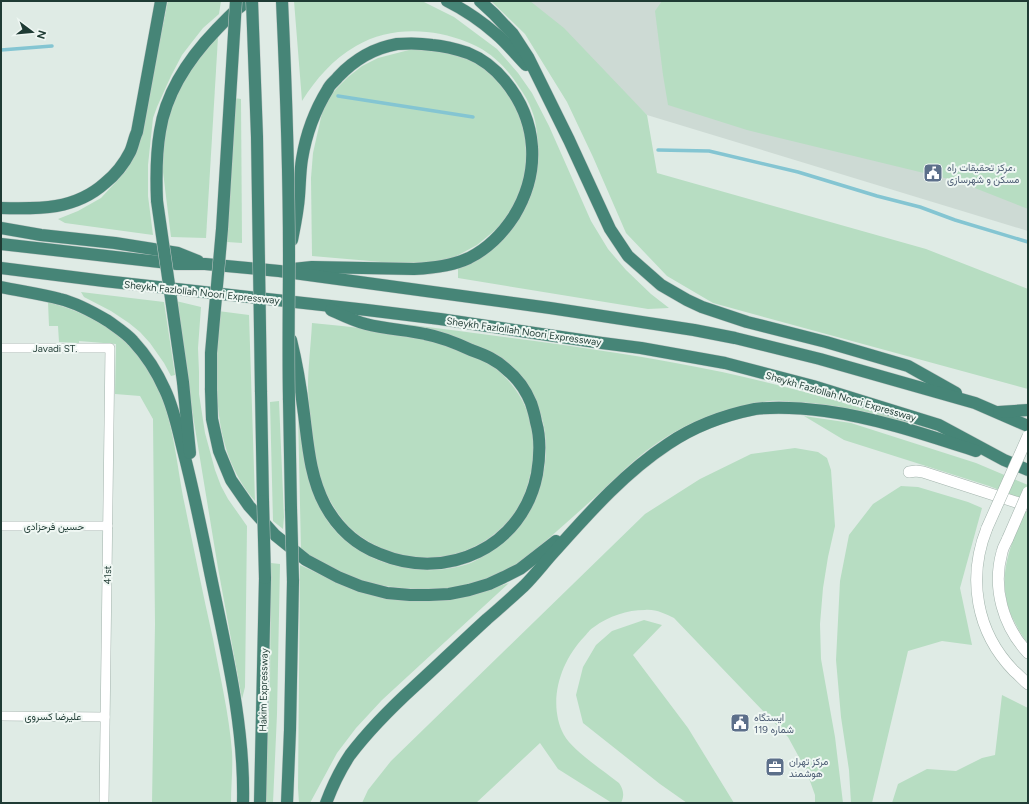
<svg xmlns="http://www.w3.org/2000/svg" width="1029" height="804" font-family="Figtree,Vazirmatn,sans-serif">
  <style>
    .built { fill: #cddad4 }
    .green { fill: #b7ddc2 }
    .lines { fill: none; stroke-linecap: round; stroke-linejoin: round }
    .stream { stroke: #84c5d2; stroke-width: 3.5 }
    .minor-casing { stroke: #a2b3ac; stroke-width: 10 }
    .tertiary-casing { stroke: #a2b3ac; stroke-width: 12 }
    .trunk-casing { stroke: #c0c8c6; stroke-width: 13 }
    .minor { stroke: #fff; stroke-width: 9 }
    .tertiary { stroke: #fff; stroke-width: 11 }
    .trunk { stroke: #468577; stroke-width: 12 }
    .tertiary-bridge-casing { stroke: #a2b3ac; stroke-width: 12; stroke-linecap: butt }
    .trunk-bridge-casing { stroke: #c0c8c6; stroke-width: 13; stroke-linecap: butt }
    .tertiary-bridge { stroke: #fff; stroke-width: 11 }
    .trunk-bridge { stroke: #468577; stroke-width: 12 }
    .labels { text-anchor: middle; stroke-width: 4; stroke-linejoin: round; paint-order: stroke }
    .service-label { font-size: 10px; fill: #4e5e75; stroke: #eff7f3; text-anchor: start }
    .street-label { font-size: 10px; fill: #1f3b34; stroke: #eff7f3 }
  </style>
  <rect width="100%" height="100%" fill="#dfebe5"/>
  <path class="built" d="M528,1H1028V231L647,115Z"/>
  <g class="green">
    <path d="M168,1H221L219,14L203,28L192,42L182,55L171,76L157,107L153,118L148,165V196L153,235L65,223L58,219L78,211L101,198L125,172L134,155L156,58Z"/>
    <path d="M294,1H422L454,17L497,49L518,73L532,93L549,126L591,221L608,249L626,270L651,294L669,308L648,309L458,278V267C470,258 483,249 495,241C500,237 508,233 512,228C529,208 538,182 538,155C538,142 537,123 532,111C529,102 524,94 519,87C509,71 495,56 478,47C475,45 471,44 467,42C432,28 390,26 356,46C333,59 316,79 302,101Z"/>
    <path d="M491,1H530L564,28L647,115L657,173L926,249L1028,289V389L713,303L667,276L626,233L593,157L567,102L525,34Z"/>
    <path d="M662,1H1028V209L957,181L747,130L668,105L663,75L655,11Z"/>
    <path d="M218,37L206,238L171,237L163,172V155L165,136L169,115L174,99L194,63Z"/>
    <path d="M409,50H426L455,54L470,60L485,69L498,81L517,108L525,136L526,153V166L524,178L515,204L499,227L477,245L453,258L426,263L405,264L312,256L311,178L313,153L324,104L337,88L348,77L362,66L378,58Z"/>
    <path d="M234,98L241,99L242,243L227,242Z"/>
    <path d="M81,292L164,302L175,375L171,376L164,363L150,343L140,332L129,323L111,311L84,297Z"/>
    <path d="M176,301L201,307L198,348L199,372V394L205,433L215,470L221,486L228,499L247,526L245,687L242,699L218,568L193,416Z"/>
    <path d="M48,302C88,313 123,331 146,367C174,408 175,459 185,506C194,550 203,594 213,639C220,676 229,714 232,752C233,769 231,786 231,803H152L155,624L153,419L140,396L115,394L116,344L79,341V343L59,342L58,326H49Z"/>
    <path d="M218,311L249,315L255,501C208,446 217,377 218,311Z"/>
    <path d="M312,323C352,327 393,331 432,341C443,343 454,349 464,353C472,356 481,358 488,363C517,382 535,415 534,449C534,458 532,467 530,476C527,490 521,505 512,517C479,556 425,570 379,547C357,536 345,526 332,504C330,500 327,496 325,491C317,473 314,452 312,432C311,417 308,402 308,387C308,367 311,344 312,323Z"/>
    <path d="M404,324C510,338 617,350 722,372C795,388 867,409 938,431C890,418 842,403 792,402C783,401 773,400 764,402C724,407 685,423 653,446C636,458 622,472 607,486C591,501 574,516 557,531C541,545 525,559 507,570C482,585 446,591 418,589C394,588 370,585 348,576C332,569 316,560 301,551L298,412C302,431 306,449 310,468C314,486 316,502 325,517C340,541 366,558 393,565C420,572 441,572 468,564C477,561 486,554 494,549C536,521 556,463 541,415C538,404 533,394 527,385L439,333Z"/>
    <path d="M279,401L284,517L283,529L273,521L270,402Z"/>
    <path d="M804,416L851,423L976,463L1028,485V501L989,486L844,440Z"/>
    <path d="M795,448L818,452L827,458L831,470L835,526L828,557L823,588L820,624L821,659L835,737L843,803H815V795L806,770L788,737L674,618C665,614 656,609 645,610C627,610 609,616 594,627C590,629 587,634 584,637C560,662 547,703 564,735C572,750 605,772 619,783C623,789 625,795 621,803H612L558,769L540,743L476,803H362L368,790L391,761L645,514L700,479L751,454Z"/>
    <path d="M901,486L918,487L968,502L982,508L960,588L972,645L942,641L908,651L872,803H851L849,770L841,717L836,660L840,581L849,535L873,504Z"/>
    <path d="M1025,511L1028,512V644C1021,635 1016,625 1011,615C996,576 1010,547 1025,511Z"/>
    <path d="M271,563L280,564L277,714L273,803H265L270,686Z"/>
    <path d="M300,565L349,588L477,593L509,583L382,700L356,728L337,753L310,803H299L298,788Z"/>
    <path d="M644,620L662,625L633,655L688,728L734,803H687L660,784L583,723L576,695L583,667L596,645L612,631Z"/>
    <path d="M1002,695L1028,708V803H892L898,784L927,769L956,771L982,758L995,755Z"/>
  </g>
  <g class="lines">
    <g class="stream">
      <path d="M1,50L52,46"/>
      <path d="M338,96L473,117"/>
      <path d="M658,150L709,151L798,172L877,196L920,207L955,220L1028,242"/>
    </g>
    <g class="minor-casing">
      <g id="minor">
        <path d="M1,348H110L104,803"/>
        <path d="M1,526H108"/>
        <path d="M1,716L105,717"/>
      </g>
    </g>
    <g class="tertiary-casing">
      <g id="tertiary">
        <path d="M909,472L916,471L923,472L1028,506"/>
        <path d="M987,528C967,578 976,632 1014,671C1019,675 1023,680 1028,684"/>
        <path d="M1008,538C1006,543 1003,547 1002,552C992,588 1003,626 1028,653"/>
      </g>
    </g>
    <g class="trunk-casing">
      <g id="trunk">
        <path d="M447,1C465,10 481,21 496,34C507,43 516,55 526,65"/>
        <path d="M480,1L494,14L513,34L528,57L569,140L610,229L628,256L661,285L687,300L702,307L747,322L826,342L908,366L956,393"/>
        <path d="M157,201C156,177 156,154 160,131C166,92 190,57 217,29C227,19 237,7 249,1"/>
        <path d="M1,208C39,209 75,210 105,183C115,175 124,164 130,152C133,146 134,138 137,132L161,1"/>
        <path d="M1,228L41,235L115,243L178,253L198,261"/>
        <path d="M292,240C295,225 298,211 299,196C300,184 300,171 302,159C306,134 315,110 328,89C330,84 335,81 338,77C354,60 374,48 397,44C409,43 420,43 432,45C444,46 456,49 468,53C483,59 496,70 505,81C538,121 541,172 514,216C503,233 487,249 469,258C452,266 433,268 414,269L312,267L293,269"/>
        <path d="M1,244L177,264H205L279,271L550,308L694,330L735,338L820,359L975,403L1028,426"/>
        <path d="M1,268L104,281L367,310L440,319L602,343L641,348L725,363L813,386L939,425L1004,460L1028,470"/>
        <path d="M1,287C20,291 41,294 60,299C77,303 93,312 108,321C116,327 126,333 133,341C146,355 157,372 165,390C174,409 178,430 183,450C192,484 199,518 206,552C222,635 245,718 243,803"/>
        <path d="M291,340C297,364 301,389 304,414C308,445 310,477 325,505C337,527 356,545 380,554C447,582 523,547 537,474C540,456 541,439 536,422C535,416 533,409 531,403C526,391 517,378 507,370C497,360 485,355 471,350C456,343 441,337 425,334C406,330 385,329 366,324C354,321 342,315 331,310"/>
        <path d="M183,382L190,453"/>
        <path d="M211,390L212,419L219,451L231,480L249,506L275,535L306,560L338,577L360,586L387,593L410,595H429L449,594L469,590L489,584L504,577L520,569L556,541"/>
        <path d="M261,392L263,501"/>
        <path d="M289,400L291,509"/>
        <path d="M999,412L1028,410"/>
        <path d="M260,803L265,578"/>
        <path d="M287,803L290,730L293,581"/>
        <path d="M326,803C332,787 340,770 350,755C369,730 392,707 415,686C439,664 463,641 487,619C500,608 512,597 524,586C535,575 544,563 554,552C589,513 624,473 668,444C693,427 725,415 755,409C779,406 802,408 825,411C877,418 927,435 976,451"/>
      </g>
    </g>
    <use href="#minor" class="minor"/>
    <use href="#tertiary" class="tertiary"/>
    <use href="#trunk" class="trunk"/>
    <g class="tertiary-bridge-casing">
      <g id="tertiary-bridge">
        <path d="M987,528L1028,436"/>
        <path d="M1008,538L1028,492"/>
      </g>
    </g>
    <g class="trunk-bridge-casing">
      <g id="trunk-bridge">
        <path d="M252,1L257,137L261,392"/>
        <path d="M282,1C286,86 289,170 289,255C289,303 288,352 289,400"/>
        <path d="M157,201L183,382"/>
        <path d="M211,390V353L222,229L236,1"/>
        <path d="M263,501L265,578"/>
        <path d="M291,509L293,581"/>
      </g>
    </g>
    <use href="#tertiary-bridge" class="tertiary-bridge"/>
    <use href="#trunk-bridge" class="trunk-bridge"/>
  </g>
  <defs>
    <g id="civic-square" transform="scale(1)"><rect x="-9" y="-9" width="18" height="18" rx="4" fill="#5c6f8a" stroke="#eff7f3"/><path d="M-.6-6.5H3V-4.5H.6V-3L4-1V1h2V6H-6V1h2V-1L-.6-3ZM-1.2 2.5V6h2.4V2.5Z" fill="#fff"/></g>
    <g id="office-square" transform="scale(1)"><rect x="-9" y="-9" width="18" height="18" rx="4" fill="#5c6f8a" stroke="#eff7f3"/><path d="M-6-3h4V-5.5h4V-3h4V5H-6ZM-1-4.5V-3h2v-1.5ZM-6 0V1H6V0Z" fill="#fff"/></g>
  </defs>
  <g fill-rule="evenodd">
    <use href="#civic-square" x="933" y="173"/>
    <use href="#civic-square" x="740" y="723"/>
    <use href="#office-square" x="775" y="767"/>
  </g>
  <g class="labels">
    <g class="service-label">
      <text x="947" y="171">مرکز تحقیقات راه،<tspan x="947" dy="12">مسکن و شهرسازی</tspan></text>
      <text x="754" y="721">ایستگاه<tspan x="754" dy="12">شماره 119</tspan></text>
      <text x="789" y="765">مرکز تهران<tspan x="789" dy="12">هوشمند</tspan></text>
    </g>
    <g class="street-label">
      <text transform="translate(202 292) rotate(6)" y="4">Sheykh Fazlollah Noori Expressway</text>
      <text transform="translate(524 331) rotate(8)" y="4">Sheykh Fazlollah Noori Expressway</text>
      <text x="55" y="352">Javadi ST.</text>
      <text transform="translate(841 396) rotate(16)" y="4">Sheykh Fazlollah Noori Expressway</text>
      <text x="54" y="530">حسین فرحزادی</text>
      <text transform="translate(107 575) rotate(-89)" y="4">41st</text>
      <text transform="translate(263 690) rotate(-89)" y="4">Hakim Expressway</text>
      <text x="53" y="720">علیرضا کسروی</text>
    </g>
  </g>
  <rect width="1029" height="804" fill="none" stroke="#1f3b34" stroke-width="4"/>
  <g transform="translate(32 32) rotate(106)" stroke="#eff7f3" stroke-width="3" paint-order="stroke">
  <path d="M0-3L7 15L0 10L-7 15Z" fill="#1f3b34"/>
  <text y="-6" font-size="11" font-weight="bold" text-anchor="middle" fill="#1f3b34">N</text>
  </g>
</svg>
